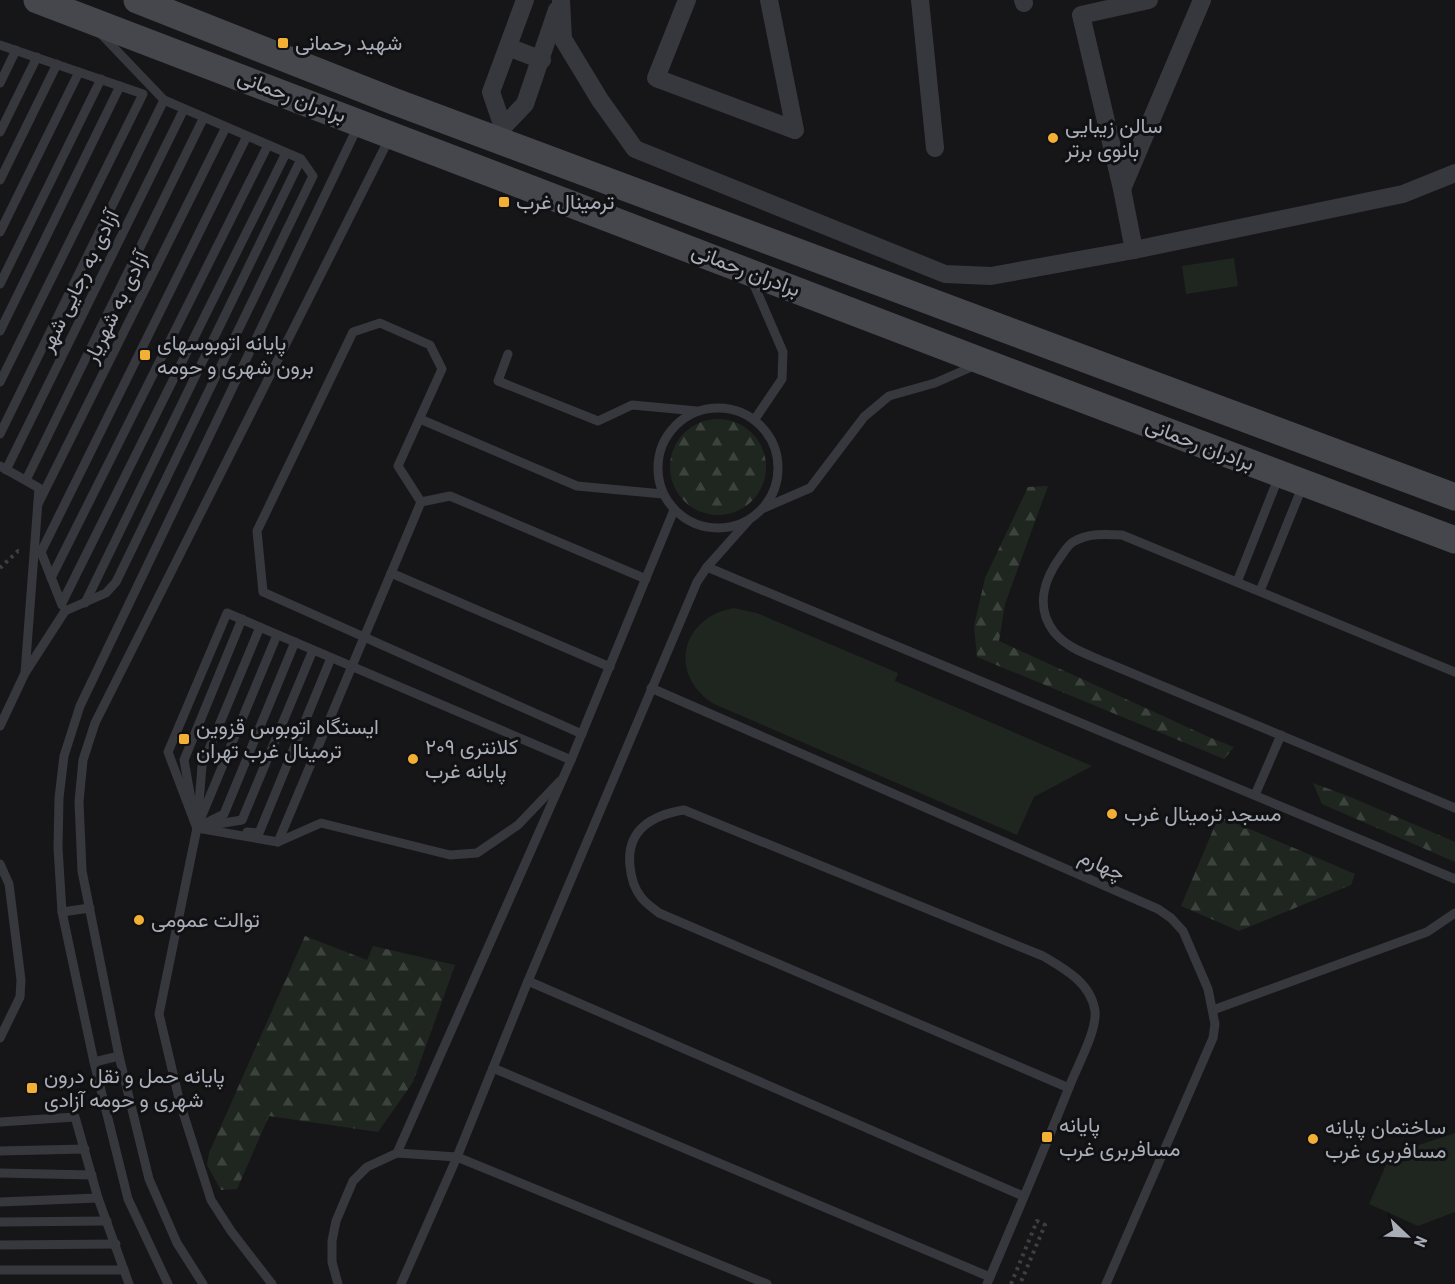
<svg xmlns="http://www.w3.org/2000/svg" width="1455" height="1284" font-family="'Roboto Condensed',Vazirmatn,sans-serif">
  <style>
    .green { fill: #1e261f }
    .forest { fill: url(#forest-firs) }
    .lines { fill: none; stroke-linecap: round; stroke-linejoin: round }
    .path { stroke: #3d3f44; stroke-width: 4; stroke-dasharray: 3 4.5; stroke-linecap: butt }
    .service { stroke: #37383d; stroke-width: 9 }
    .minor { stroke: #37383d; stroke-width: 18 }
    .secondary { stroke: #45474d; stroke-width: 27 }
    .poi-dot { fill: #f2b134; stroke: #111113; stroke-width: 2 }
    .labels { text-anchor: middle; stroke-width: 6; stroke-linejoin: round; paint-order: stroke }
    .poi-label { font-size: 21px; fill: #a8adb8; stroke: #111113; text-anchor: start }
    .street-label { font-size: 21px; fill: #a8adb8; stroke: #111113 }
  </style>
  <defs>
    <pattern id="forest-firs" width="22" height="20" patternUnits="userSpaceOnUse" patternTransform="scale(1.5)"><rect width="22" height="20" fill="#1e261f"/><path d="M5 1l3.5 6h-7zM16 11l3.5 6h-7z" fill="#3c433d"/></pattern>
  </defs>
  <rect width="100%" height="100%" fill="#161618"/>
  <g class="green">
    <path d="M1234,258L1238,286L1186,294L1182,266Z"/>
    <path d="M734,608L757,613L898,673L895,681L1092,766L1034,797L1017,835L714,704C667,675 681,617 734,608Z"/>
    <path d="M1455,1133V1212L1418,1226L1369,1204L1389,1158L1398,1152Z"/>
  </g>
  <g class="forest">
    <circle cx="718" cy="467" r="48"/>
    <path d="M1048,486L1005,604L999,641L1211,738L1234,747L1224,759L977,657L974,626L985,578L1028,487Z"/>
    <path d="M1313,783L1353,798L1455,842V862L1322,804Z"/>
    <path d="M1219,816L1355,874L1351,885L1239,931L1181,906Z"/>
    <path d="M305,936L367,960L373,946L455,965L413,1082L378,1132L269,1116L237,1189L221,1190L207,1165L209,1153Z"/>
  </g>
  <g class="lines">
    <g class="path">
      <path d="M0,568L18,551L22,552"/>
      <path d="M1011,1284L1037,1221L1045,1225L1020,1284"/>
    </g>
    <g class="service">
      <path d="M0,45L143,94L0,382"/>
      <path d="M0,83L16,50"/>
      <path d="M0,132L37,57"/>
      <path d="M0,180L57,64"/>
      <path d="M0,232L79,72"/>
      <path d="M751,278L783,352L782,379L755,419"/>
      <path d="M0,284L101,79"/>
      <path d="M0,331L120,86"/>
      <path d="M508,354L498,381L598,421L632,405L697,411"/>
      <circle cx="718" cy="468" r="60"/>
      <path d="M420,419L577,486L663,494"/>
      <path d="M0,434L164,100"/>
      <path d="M0,466L39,488L25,673L0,726"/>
      <path d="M6,470L184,109"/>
      <path d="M26,480L204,117"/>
      <path d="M421,502L398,466L442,369L430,345L380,323L353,332L257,531L263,592L582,734"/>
      <path d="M421,502L450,496L646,579"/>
      <path d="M38,504L226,127"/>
      <path d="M764,508L810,488L864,417L889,396L935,383L976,365"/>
      <path d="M41,552L247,136"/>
      <path d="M37,553L41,552L62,605"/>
      <path d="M707,567L1455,879"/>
      <path d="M391,573L610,667"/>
      <path d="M51,578L268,145"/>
      <path d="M1237,582L1279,476"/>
      <path d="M1260,591L1303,485"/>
      <path d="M62,603L286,153"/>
      <path d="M85,603L301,159"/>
      <path d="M260,627L202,766L197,828L159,1014L180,1103L211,1200L231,1231L272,1284"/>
      <path d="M1455,672L1122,535C1106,534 1087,533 1073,542C1068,545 1064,552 1061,556C1044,579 1035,607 1054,632C1067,648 1087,654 1105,662L1455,808"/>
      <path d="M25,673L65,611L106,593L116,582L313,176L301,159L164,100L100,33"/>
      <path d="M651,688L1158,909L1171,918L1183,931L1208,989L1215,1024L1213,1038L1106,1284"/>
      <path d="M1255,795L1281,735"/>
      <path d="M192,805L184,760L242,619"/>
      <path d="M200,820L277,635"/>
      <path d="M204,824L224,814L295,642"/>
      <path d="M196,826L168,752L227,613L571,760"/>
      <path d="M205,826L242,820L313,650"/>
      <path d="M197,828L278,842L321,823L450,855L477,853L518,825L560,781"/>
      <path d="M247,832L259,833L331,658"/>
      <path d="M278,842L421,502"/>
      <path d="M0,864L9,884L21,980L20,997L0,1038"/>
      <path d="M62,912L90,908"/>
      <path d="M528,981L1023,1196"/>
      <path d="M1213,1010L1427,932L1455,913"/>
      <path d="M94,1062L119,1056"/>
      <path d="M493,1068L990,1277"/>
      <path d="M0,1122L75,1117L98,1198L129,1284"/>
      <path d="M0,1151L85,1149"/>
      <path d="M397,1153L571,760L674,510"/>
      <path d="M0,1173L92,1175"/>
      <path d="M0,1202L98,1198"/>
      <path d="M0,1222L107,1221"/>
      <path d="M0,1245L116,1244"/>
      <path d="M0,1270H124"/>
      <path d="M168,1284L128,1199L94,1062L62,912L58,848L59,798L64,756L80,706L359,124"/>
      <path d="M203,1284L177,1243L149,1179L119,1056L82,871L79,802L83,760L95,723L390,137"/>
      <path d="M338,1284L332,1262V1241L336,1221L353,1181L367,1167L397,1153L457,1157L767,1284"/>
      <path d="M401,1284L457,1157L528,981L697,582L707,567L748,521"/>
      <path d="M987,1284C1016,1216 1045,1148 1072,1080C1079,1063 1097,1030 1095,1011C1091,983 1065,969 1043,956L684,810C652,815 626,830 630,866C631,878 634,888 641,897C645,903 653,908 659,913L1069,1088"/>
    </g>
    <g class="minor">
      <path d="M561,0L563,39L600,100L635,149L945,274L991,276L1134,250L1403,194L1455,173"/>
      <path d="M687,0L656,78L795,130L769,0"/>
      <path d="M920,0L935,148"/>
      <path d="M1023,0L1024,3"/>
      <path d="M1149,0L1081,15L1122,189L1202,0"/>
      <path d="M508,47L542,60"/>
      <path d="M503,127L491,92L525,0"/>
      <path d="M497,140L503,127L525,104L557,10"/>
      <path d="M1122,189L1134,250"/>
    </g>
    <g class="secondary">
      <path d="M37,0L984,362L1455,540"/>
      <path d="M137,0L393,101L1455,497"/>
    </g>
  </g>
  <g class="poi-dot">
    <rect x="277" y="37" width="12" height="12" rx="3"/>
    <circle cx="1053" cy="138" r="6"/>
    <rect x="498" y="196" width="12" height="12" rx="3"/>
    <rect x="139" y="349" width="12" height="12" rx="3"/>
    <rect x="178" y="733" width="12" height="12" rx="3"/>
    <circle cx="413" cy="759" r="6"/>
    <circle cx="1112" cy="814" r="6"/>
    <circle cx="139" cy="920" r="6"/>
    <rect x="26" y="1082" width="12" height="12" rx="3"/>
    <rect x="1041" y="1131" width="12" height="12" rx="3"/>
    <circle cx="1313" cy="1139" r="6"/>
  </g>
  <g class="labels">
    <g class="poi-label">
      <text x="295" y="50">شهید رحمانی</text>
      <text x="1065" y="133">سالن زیبایی<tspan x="1065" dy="24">بانوی برتر</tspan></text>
      <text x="516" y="209">ترمینال غرب</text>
      <text x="157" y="350">پایانه اتوبوسهای<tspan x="157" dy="24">برون شهری و حومه</tspan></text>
      <text x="196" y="734">ایستگاه اتوبوس قزوین<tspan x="196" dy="24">ترمینال غرب تهران</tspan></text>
      <text x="425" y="754">کلانتری ۲۰۹<tspan x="425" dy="24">پایانه غرب</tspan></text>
      <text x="1124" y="821">مسجد ترمینال غرب</text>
      <text x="151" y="927">توالت عمومی</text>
      <text x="44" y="1083">پایانه حمل و نقل درون<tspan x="44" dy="24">شهری و حومه آزادی</tspan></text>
      <text x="1059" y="1132">پایانه<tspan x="1059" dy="24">مسافربری غرب</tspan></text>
      <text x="1325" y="1134">ساختمان پایانه<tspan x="1325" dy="24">مسافربری غرب</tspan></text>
    </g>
    <g class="street-label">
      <text transform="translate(292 96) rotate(21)" y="7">برادران رحمانی</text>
      <text transform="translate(746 270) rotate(21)" y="7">برادران رحمانی</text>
      <text transform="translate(79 281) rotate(-64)" y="7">آزادی به رجایی شهر</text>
      <text transform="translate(116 307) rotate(-64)" y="7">آزادی به شهریار</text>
      <text transform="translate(1200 444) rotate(21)" y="7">برادران رحمانی</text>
      <text transform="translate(1102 865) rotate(24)" y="7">چهارم</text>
    </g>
  </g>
  <g transform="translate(1407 1236) rotate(113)" stroke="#111113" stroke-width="4.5" paint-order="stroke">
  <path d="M0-4.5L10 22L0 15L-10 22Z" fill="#a8adb8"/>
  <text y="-9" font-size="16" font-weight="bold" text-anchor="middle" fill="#a8adb8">N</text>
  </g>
</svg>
